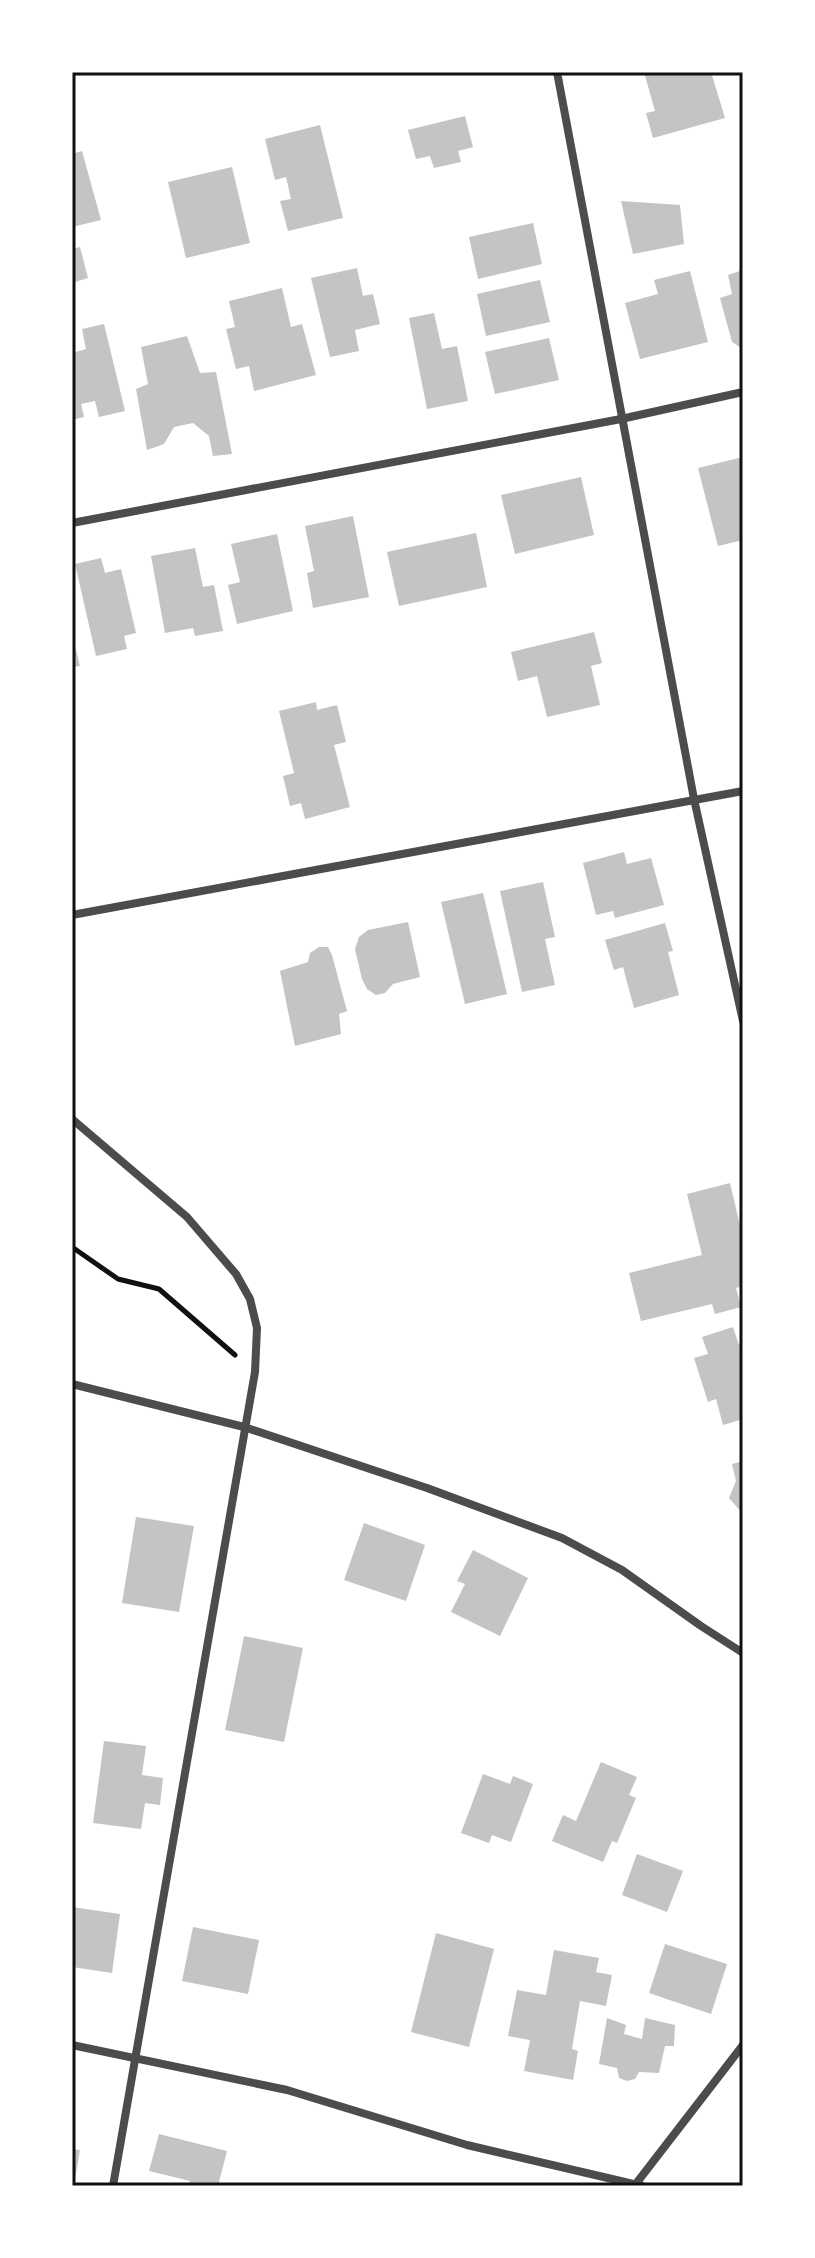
<svg xmlns="http://www.w3.org/2000/svg" width="815" height="2258" font-family="'Work Sans',sans-serif">
  <style>
    .building { fill: #c4c4c4 }
    .lines { fill: none; stroke-linecap: round; stroke-linejoin: round }
    .path { stroke: #111; stroke-width: 5 }
    .minor { stroke: #4c4c4c; stroke-width: 8 }
    .neatline { fill: none; stroke: #111; stroke-width: 3 }
  </style>
  <rect width="100%" height="100%" fill="#fff"/>
  <g class="building">
    <path d="M644,72H711L725,118L653,138L646,113L655,111Z"/>
    <path d="M465,116L473,147L458,151L461,162L434,168L430,156L416,159L408,130Z"/>
    <path d="M320,125L343,218L288,231L280,201L291,199L286,177L275,180L265,139Z"/>
    <path d="M82,151L101,220L72,227V154Z"/>
    <path d="M232,167L250,243L186,258L168,182Z"/>
    <path d="M621,201L680,205L684,244L633,254Z"/>
    <path d="M533,223L542,264L478,279L469,237Z"/>
    <path d="M80,247L88,278L72,283V249Z"/>
    <path d="M357,268L363,296L373,294L380,324L355,330L359,351L330,357L311,278Z"/>
    <path d="M743,270V349L732,342L720,298L732,294L728,275Z"/>
    <path d="M690,271L708,342L640,359L625,303L658,294L654,280Z"/>
    <path d="M540,280L550,322L486,336L477,294Z"/>
    <path d="M282,288L291,327L302,324L316,375L254,391L249,366L236,369L226,329L235,327L229,301Z"/>
    <path d="M434,313L442,349L457,346L468,401L427,409L409,318Z"/>
    <path d="M104,324L125,411L99,417L95,401L81,404L84,417L72,420V353L86,349L82,329Z"/>
    <path d="M187,336L200,373L216,372L232,454L213,456L209,436L193,423L174,427L164,444L147,450L136,389L148,384L141,347Z"/>
    <path d="M549,338L559,380L495,394L485,352Z"/>
    <path d="M743,457V540L718,546L698,468Z"/>
    <path d="M581,477L594,535L515,554L501,495Z"/>
    <path d="M353,516L369,597L313,608L307,573L314,571L305,526Z"/>
    <path d="M476,533L487,587L399,606L387,552Z"/>
    <path d="M277,534L293,611L237,624L228,585L240,582L231,544Z"/>
    <path d="M195,548L203,587L214,585L223,631L195,636L193,628L165,633L151,556Z"/>
    <path d="M101,558L105,573L121,569L136,633L124,636L127,649L96,656L75,564Z"/>
    <path d="M594,632L602,663L591,666L600,705L547,717L537,676L518,681L511,652Z"/>
    <path d="M72,634L80,666L72,667Z"/>
    <path d="M316,702L317,710L337,705L346,742L334,745L350,807L305,819L301,803L290,806L283,776L294,773L279,711Z"/>
    <path d="M624,852L627,864L651,858L664,905L615,918L613,911L596,915L583,863Z"/>
    <path d="M543,882L555,937L545,939L555,985L522,992L500,891Z"/>
    <path d="M483,893L507,994L465,1004L441,902Z"/>
    <path d="M408,922L420,977L393,984L385,993L376,995L367,989L362,979L355,949L359,937L368,930Z"/>
    <path d="M665,923L673,951L668,952L679,995L634,1008L623,967L614,970L605,940Z"/>
    <path d="M319,947H328L332,955L347,1011L339,1014L341,1034L295,1046L280,971L308,962L310,953Z"/>
    <path d="M730,1183L743,1238V1286L736,1288L741,1307L715,1314L712,1304L641,1321L629,1273L702,1255L687,1194Z"/>
    <path d="M733,1327L739,1345L743,1343V1419L723,1425L716,1399L708,1402L694,1358L708,1354L702,1337Z"/>
    <path d="M743,1461V1514L729,1498L736,1481L732,1464Z"/>
    <path d="M136,1517L194,1526L179,1612L122,1603Z"/>
    <path d="M364,1523L425,1545L406,1601L344,1580Z"/>
    <path d="M473,1550L528,1578L500,1636L451,1612L465,1584L457,1581Z"/>
    <path d="M244,1636L303,1648L284,1742L225,1730Z"/>
    <path d="M104,1741L146,1746L142,1775L163,1778L160,1805L145,1803L141,1829L93,1823Z"/>
    <path d="M601,1762L637,1777L629,1795L636,1798L617,1843L612,1841L603,1862L552,1841L563,1815L576,1821Z"/>
    <path d="M483,1774L510,1784L513,1776L533,1784L511,1842L492,1835L489,1843L461,1833Z"/>
    <path d="M637,1854L683,1871L667,1912L622,1895Z"/>
    <path d="M72,1907L120,1914L112,1973L72,1967Z"/>
    <path d="M193,1927L259,1940L248,1994L182,1981Z"/>
    <path d="M436,1933L494,1949L469,2047L411,2032Z"/>
    <path d="M665,1944L727,1964L711,2014L649,1993Z"/>
    <path d="M554,1950L599,1958L596,1972L612,1975L606,2006L580,2001L572,2049L578,2051L573,2080L524,2071L530,2040L508,2036L517,1990L546,1995Z"/>
    <path d="M607,2018L626,2025L624,2034L642,2039L645,2018L675,2025L674,2046H665L659,2073L639,2072L635,2079L627,2081L619,2078L617,2068L599,2064Z"/>
    <path d="M159,2134L227,2151L218,2186H189L190,2181L149,2171Z"/>
    <path d="M72,2149L80,2150L74,2185H72Z"/>
  </g>
  <g class="lines">
    <path class="path" d="M72,1247L118,1279L159,1289L235,1355"/>
    <g class="minor">
      <path d="M557,72L694,799L743,1021"/>
      <path d="M72,523L621,419L743,392"/>
      <path d="M72,915L743,791"/>
      <path d="M72,1119L187,1217L236,1274L250,1299L257,1328L255,1372L113,2186"/>
      <path d="M72,1384L244,1427L427,1488L562,1538L622,1570L701,1626L743,1653"/>
      <path d="M72,2045L287,2090L467,2145L642,2186"/>
      <path d="M635,2185L743,2045"/>
    </g>
  </g>
  <rect width="815" height="2258" fill="none" stroke="#ffffff" stroke-width="148"/>
  <rect x="74" y="74" width="667" height="2110" class="neatline"/>
</svg>
